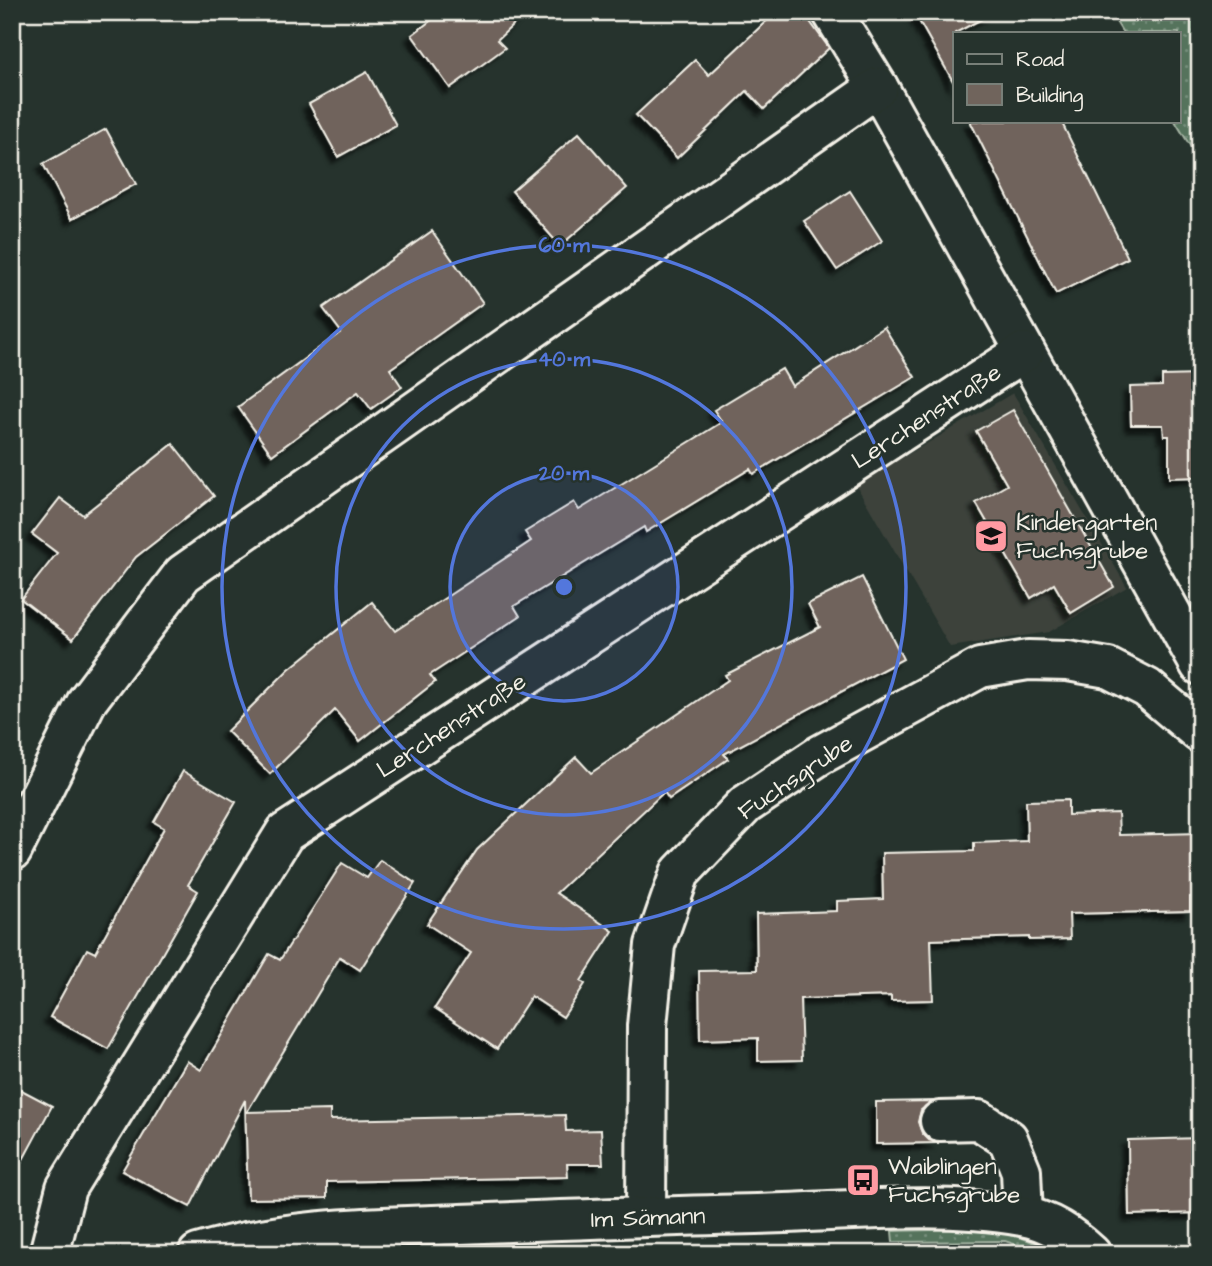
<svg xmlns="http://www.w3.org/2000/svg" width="1212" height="1266" font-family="'Architects Daughter',sans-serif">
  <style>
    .built { fill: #3c423b }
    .grass { fill: url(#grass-dots); stroke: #a4b2a2; stroke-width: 2 }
    .building { fill: #70645c; stroke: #f4f1e8; stroke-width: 2; filter: url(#shadow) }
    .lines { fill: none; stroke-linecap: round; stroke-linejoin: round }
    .minor-casing { stroke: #f4f1e8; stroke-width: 44 }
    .minor { stroke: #26332d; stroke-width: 38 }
    .ring { fill: none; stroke: #5377dc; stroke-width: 3.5 }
    .labels { text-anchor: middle; stroke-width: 5; stroke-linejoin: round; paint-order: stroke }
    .street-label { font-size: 24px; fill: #f4f1e8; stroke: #26332d }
    .poi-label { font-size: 24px; fill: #f4f1e8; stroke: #26332d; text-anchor: start }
    .centre { fill: #5377dc; stroke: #26332d; stroke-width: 3.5 }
    .ring-label { font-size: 21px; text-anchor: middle; font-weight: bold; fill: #5377dc; stroke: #26332d; stroke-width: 5; stroke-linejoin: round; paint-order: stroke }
  </style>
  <defs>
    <pattern id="grass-dots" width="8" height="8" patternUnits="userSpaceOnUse" patternTransform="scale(1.75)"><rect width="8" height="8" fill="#54735c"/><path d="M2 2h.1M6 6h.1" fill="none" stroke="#768e7b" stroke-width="1.8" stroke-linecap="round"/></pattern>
    <filter id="shadow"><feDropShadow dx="-6" dy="6" stdDeviation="2" flood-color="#0009"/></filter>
  </defs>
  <rect width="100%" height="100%" fill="#26332d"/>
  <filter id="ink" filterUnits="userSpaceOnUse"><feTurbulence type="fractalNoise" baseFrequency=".0143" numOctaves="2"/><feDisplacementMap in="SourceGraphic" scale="14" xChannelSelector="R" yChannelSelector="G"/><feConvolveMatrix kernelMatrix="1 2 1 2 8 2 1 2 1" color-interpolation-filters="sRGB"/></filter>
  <g filter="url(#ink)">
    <path class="built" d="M1013,393L1127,587L1049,632L950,647L856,485Z"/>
    <g class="grass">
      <path d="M1110,12H1200V162L1175,121H1179V33H1123Z"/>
      <path d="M970,1229L1006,1232L1065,1254H1044L1005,1241L893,1242L892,1231Z"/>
    </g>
    <g class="building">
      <path d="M442,12H527L497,40L505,48L450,88L412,35Z"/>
      <path d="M776,12H803L829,48L764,109L747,91L677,158L636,115L695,60L709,75Z"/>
      <path d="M914,12H995L955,33V85Z"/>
      <path d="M367,72L396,125L338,157L309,104Z"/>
      <path d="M970,121H1061L1128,258L1056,294Z"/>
      <path d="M106,129L136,184L72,219L43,164Z"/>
      <path d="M579,133L627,188L560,246L512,191Z"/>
      <path d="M850,191L882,241L837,270L804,221Z"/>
      <path d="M432,231L483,303L390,369L402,387L371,409L358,392L272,455L238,407L341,332L323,308Z"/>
      <path d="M884,327L915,377L753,474L750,469L646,532L644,527L514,606L520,616L430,675L435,682L360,741L335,710L270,774L227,731L289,669L372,602L395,631L531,541L525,532L574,502L579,510L722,422L714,410L782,369L792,386Z"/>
      <path d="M1200,375V477L1169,478V436H1164L1163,425H1131L1130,387L1162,386V376Z"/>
      <path d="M1013,410L1114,587L1071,613L1054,584L1031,598L976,503L1007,485L976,431Z"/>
      <path d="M173,444L214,496L136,557L73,639L21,599L57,553L32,534L60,498L83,515Z"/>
      <path d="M862,577L903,659L724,754L728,759L669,799L664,792L556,893L613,931L581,981L585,984L563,1017L531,996L497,1049L435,1008L471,953L427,924L477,850L576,757L591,773L728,680L725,675L820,627L808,604Z"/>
      <path d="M183,771L236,802L188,885L198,891L108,1049L50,1017L87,949L95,953L164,828L154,822Z"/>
      <path d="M1068,800V815L1118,813L1119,835L1200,833V896L1190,897V911L1069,914L1070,939L1029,940V937L931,940L933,1000L891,1001V996L800,999L802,1060L758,1061V1038L700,1040L699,971L757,970L756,914L837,911V901L883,899L882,853L974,851V843L1027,841L1026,801Z"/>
      <path d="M380,860L415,883L360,970L340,957L247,1112L330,1110V1120L565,1115L566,1131L601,1130L603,1164H567L568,1177L327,1182V1198L248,1199L245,1100L190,1207L122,1171L187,1061L201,1070L269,954L280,960L342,863L367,878Z"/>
      <path d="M12,1085L52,1106L12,1180Z"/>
      <path d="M934,1101L921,1110L918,1122L922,1133L929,1140L939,1143L876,1144V1102Z"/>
      <path d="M1200,1138V1213L1129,1215L1128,1140Z"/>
    </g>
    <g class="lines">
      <g class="minor-casing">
        <g id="minor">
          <path d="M832,12L878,87L1200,665"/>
          <path d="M12,851L87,701L183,574L878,87"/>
          <path d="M940,1121L979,1120L1008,1139L1021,1171L1023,1216"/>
          <path d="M646,1216L647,1026L655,945L680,873L745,805L820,755L980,668L1028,660L1068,661L1108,668L1147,688L1200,733"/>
          <path d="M49,1254L66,1188L285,833L1024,352"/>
          <path d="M198,1254C282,1228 373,1227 460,1224C559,1220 658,1216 757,1214C844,1212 936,1201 1022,1216C1050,1221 1070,1235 1091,1254"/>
        </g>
      </g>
      <use href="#minor" class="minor"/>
    </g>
  </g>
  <circle cx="564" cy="587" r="114" fill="#5377dc" fill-opacity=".12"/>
  <g class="ring">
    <circle cx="564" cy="587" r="114"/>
    <circle cx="564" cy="587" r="228"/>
    <circle cx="564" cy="587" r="342"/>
  </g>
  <defs>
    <g id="school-square" transform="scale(1.75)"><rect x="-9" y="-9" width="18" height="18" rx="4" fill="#ff9aa2" stroke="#26332d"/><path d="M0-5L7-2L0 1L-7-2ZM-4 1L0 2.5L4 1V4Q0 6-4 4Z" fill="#111"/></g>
    <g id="bus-square" transform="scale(1.75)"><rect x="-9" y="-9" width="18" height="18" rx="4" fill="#ff9aa2" stroke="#26332d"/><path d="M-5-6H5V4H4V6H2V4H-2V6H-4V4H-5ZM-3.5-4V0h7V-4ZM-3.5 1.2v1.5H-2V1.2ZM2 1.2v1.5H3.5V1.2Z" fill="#111"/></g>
  </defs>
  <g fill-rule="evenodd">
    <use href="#school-square" x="991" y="536"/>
    <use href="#bus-square" x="863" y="1180"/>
  </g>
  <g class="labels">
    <g class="street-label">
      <text transform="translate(926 416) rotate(-33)" y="8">Lerchenstraße</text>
      <text transform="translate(451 725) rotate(-33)" y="8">Lerchenstraße</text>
      <text transform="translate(795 777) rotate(-34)" y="8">Fuchsgrube</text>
      <text transform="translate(648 1217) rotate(-2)" y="8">Im Sämann</text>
    </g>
    <g class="poi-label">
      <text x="1016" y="530">Kindergarten<tspan x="1016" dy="28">Fuchsgrube</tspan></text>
      <text x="888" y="1174">Waiblingen<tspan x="888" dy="28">Fuchsgrube</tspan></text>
    </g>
  </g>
  <circle cx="564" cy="587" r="10" class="centre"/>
  <g class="ring-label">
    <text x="564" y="252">60 m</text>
    <text x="564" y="366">40 m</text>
    <text x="564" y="480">20 m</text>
  </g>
  <rect width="1212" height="1266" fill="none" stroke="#26332d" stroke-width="42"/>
  <rect x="21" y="21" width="1170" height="1224" fill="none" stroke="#f4f1e8" stroke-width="2.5" filter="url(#ink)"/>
  <rect x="953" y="32" width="228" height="91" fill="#26332d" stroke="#787f78" stroke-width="2"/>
  <rect x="967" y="54" width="35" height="10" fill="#26332d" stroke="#787f78" stroke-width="2"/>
  <text x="1016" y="66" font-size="21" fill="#f4f1e8">Road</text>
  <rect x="967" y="84" width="35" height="21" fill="#70645c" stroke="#787f78" stroke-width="2"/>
  <text x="1016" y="102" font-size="21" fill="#f4f1e8">Building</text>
</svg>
